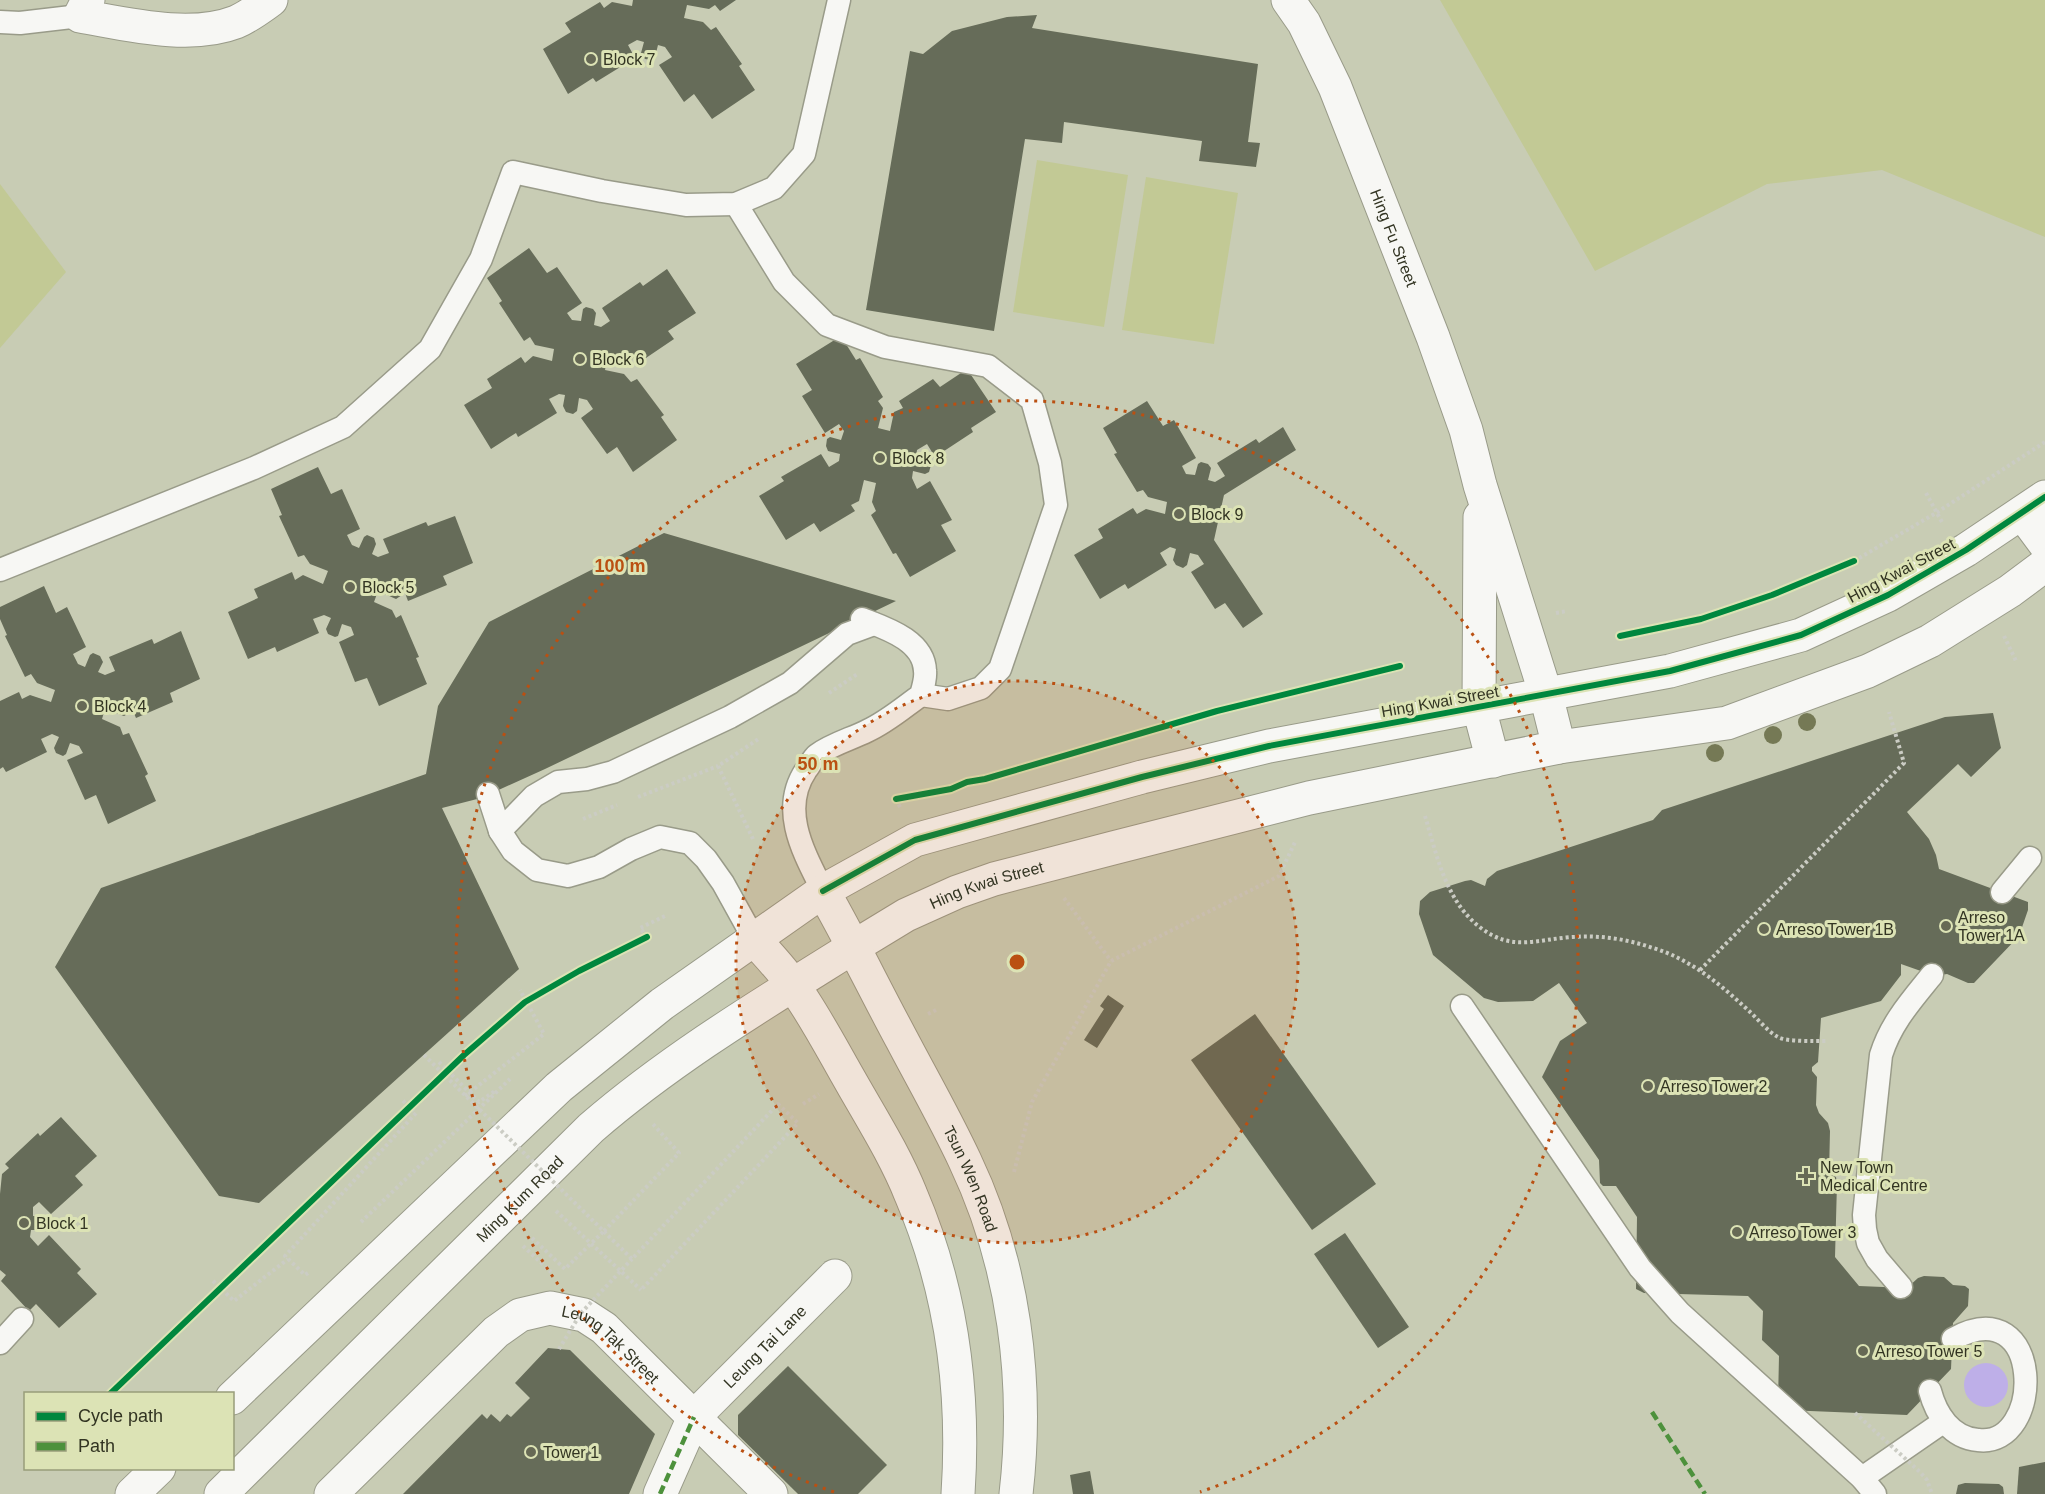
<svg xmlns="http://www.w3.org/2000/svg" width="2045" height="1494" font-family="Arial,sans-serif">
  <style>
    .green { fill: #c2c995 }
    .water { fill: #beafe8 }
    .building { fill: #666c59 }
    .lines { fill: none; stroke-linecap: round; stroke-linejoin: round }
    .service-casing { stroke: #999b89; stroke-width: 25 }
    .pedestrian-casing { stroke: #999b89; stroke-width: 35 }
    .minor-casing { stroke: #999b89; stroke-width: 35 }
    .tertiary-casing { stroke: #999b89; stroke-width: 35 }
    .secondary-casing { stroke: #999b89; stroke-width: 35 }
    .path { stroke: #cbccc4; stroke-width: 4; stroke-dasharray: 3 3; stroke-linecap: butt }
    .service { stroke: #f7f7f4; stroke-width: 22 }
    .pedestrian { stroke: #f7f7f4; stroke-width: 33 }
    .minor { stroke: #f7f7f4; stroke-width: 33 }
    .tertiary { stroke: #f7f7f4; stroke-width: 33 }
    .secondary { stroke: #f7f7f4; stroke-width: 33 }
    .path-bridge { stroke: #cbccc4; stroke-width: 4; stroke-dasharray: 3 3; stroke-linecap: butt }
    .quiet { stroke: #4d913c; stroke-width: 4.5; stroke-dasharray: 9 4.5; stroke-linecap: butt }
    .cycleway-casing { stroke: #dce3b5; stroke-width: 10 }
    .cycleway { stroke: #00873e; stroke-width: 6 }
    .tree { fill: #757955 }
    .ring { fill: none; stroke: #ba5012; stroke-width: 3; stroke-dasharray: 3 6 }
    .poi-dot { fill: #666955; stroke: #dce3b5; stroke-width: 2 }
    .labels { text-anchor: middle; stroke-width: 6; stroke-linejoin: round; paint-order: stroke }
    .poi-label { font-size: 16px; fill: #323422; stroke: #dce3b5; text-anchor: start }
    .street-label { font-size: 16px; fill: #323422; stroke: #dce3b5 }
    .centre { fill: #ba5012; stroke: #dce3b5; stroke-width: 3 }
    .ring-label { font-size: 18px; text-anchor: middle; font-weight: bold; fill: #ba5012; stroke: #dce3b5; stroke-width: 6; stroke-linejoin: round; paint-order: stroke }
  </style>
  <rect width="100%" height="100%" fill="#c8ccb4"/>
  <g class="green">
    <path d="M1440,0H2045V237L1882,170L1767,184L1595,271Z"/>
    <path d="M1037,160L1128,175L1104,327L1013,312Z"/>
    <path d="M1146,177L1238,193L1214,344L1122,330Z"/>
    <path d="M0,184L66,272L0,348Z"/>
  </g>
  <circle class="water" cx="1986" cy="1385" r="22"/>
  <g class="building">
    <path d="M633,0H736L720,11L715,5L709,9L687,5L684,18L703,22L711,30L716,27L742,64L739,66L755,90L712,119L694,94L684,102L659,65L672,57L665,47L658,45L655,57L652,60L645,59L641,53L644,42L637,40L628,45L635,58L596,82L593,78L568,94L543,49L571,32L565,23L600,2L604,8L612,2L632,6Z"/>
    <path d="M1037,15L1032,28L1258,64L1248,142L1260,143L1256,167L1199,161L1202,141L1064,122L1062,143L1025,139L994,331L866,310L910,51L923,54L952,31L1007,17Z"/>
    <path d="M529,248L547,273L557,267L582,303L567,313L572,320L581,321L583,309L586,307L593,309L596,313L594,325L601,327L610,321L602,308L640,282L643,286L667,269L696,313L668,331L674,339L640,362L636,356L629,362L607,358L605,370L624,374L631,382L637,379L664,415L661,417L677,440L633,472L617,447L607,454L581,418L593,409L587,400L579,398L577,411L573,414L566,412L563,406L565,395L559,394L549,399L557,413L518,437L516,433L491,449L464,405L492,388L487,379L521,357L525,363L533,356L552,361L554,349L535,345L530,337L524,341L499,303L502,301L487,278Z"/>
    <path d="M841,336L856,360L860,358L883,397L878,401L883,408L878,428L890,431L894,412L903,408L899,401L933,379L940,387L967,369L996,412L971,428L973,432L935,457L927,444L917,450L916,457L927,460L931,465L929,472L925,474L913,471L912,478L917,489L930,481L952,520L941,525L956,551L910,577L896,553L893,554L871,515L876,511L872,502L876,483L864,480L859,501L851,505L855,511L820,532L814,523L786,540L759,496L784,481L781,477L821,454L829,467L839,461L840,454L828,451L826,446L827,439L830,437L841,440L844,431L839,424L825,433L802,396L812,390L796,364Z"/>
    <path d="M1147,401L1163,426L1174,420L1196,458L1182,466L1186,474L1195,475L1198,464L1201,462L1208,464L1211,468L1208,480L1215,482L1225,476L1217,463L1256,439L1259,443L1283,427L1296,450L1224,495L1214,540L1263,614L1243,628L1225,603L1215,609L1191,572L1204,564L1198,555L1190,553L1187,565L1183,568L1176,565L1173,560L1176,549L1170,547L1160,553L1167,565L1128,589L1125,584L1100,599L1074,555L1103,538L1098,529L1133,508L1137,514L1146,509L1165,514L1167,502L1148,497L1143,490L1137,492L1114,454L1117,453L1103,428Z"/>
    <path d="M318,467L331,494L342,489L360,529L347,535L352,545L359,548L364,537L367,535L374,538L376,544L372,554L378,557L389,553L383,539L426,522L428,526L455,516L473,563L443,576L447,585L408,601L405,593L396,599L378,591L374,602L392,610L396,618L401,615L419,657L416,658L427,684L379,706L367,678L355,682L339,642L354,635L351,627L342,624L338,636L335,637L328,634L326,629L331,618L324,615L313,619L319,633L277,652L275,647L248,659L228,612L258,598L254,589L292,572L295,580L303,575L323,584L328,571L310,564L304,555L298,557L279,516L282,515L271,489Z"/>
    <path d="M664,533L896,601L545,769L481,798L442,808L519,969L259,1203L219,1196L55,967L101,888L426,774L438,706L489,622Z"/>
    <path d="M44,586L56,613L67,607L86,647L73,654L78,664L85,667L90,655L93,653L100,656L103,662L98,672L105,675L115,671L109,657L152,639L154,644L181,631L200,679L170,693L173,702L136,718L133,711L124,716L105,709L102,719L120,727L123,735L129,733L148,774L145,776L156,801L108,824L96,795L85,800L67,760L83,753L79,746L70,743L66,754L63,756L56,753L54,748L59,737L52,734L41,739L47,752L6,772L3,767L0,769V701L19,692L22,699L30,695L51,702L55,690L37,683L31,674L25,677L5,636L7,635L0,619V607Z"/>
    <path d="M1993,713L2001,748L1971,777L1958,764L1907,812L1929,839L1936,855L1939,869L2028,902V910L2019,936L1974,983H1968L1947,974L1935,976L1901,964V975L1881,1001L1821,1018L1818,1062L1812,1067V1071L1817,1077L1816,1105L1819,1113L1828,1123L1830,1131L1829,1174L1836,1177L1837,1183L1835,1257L1859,1286L1907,1288L1918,1278L1924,1276L1944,1277L1953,1285L1965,1286L1969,1289L1968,1306L1953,1323L1951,1369L1907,1415L1786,1410L1778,1402L1779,1356L1762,1340L1763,1311L1748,1296L1644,1293L1636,1289L1637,1217L1616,1186H1603L1600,1183L1599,1160L1542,1077L1560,1041L1587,1023L1559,983L1533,1001L1498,1002L1484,998L1433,955L1419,914L1420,901L1430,892L1465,881L1471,880L1485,886L1487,879L1497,871L1653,820L1662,810L1945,717Z"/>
    <path d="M1108,995L1124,1006L1097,1048L1084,1040L1104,1009L1100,1006Z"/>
    <path d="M1255,1014L1376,1184L1312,1230L1191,1060Z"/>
    <path d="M61,1117L97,1156L75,1176L83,1185L51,1214L39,1202L33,1207V1216L45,1217L47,1219V1227L43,1230H31L30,1237L38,1246L49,1235L81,1269L77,1273L97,1294L59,1328L36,1304L29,1311L1,1281L6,1275L0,1270V1194L2,1174L9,1168L5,1164L38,1133L40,1136Z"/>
    <path d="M1345,1233L1409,1327L1378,1348L1314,1254Z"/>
    <path d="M548,1348L570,1350L655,1434L629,1494H403L482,1414L487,1419L491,1414L500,1422L507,1414L511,1417L530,1398L515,1383Z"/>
    <path d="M788,1366L887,1465L858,1494H798L738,1435V1415Z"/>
    <path d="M2045,1462V1494H2017L2019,1467Z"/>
    <path d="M1090,1471L1094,1494H1073L1070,1475Z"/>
    <path d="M1965,1483L1999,1484L2003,1487L2004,1494H1956L1958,1485Z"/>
  </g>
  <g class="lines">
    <g class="service-casing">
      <g id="service">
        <path d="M0,22L20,23L80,16"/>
        <path d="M736,204L784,282L827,325L885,347L988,366L1032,400L1050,463L1056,505L1000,669L981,688L948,699L921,695"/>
        <path d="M0,570L254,468L343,427L430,349L481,259L513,172L602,191L686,205L736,204L774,188L804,154L839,0"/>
        <path d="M488,794L500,831L513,851L537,870L568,876L599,867L631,849L660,837L690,843L706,859L723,883L754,939"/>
        <path d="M500,831L534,796L558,782L587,779L613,772L730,717L790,683L847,634L874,624"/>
        <path d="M823,891C804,853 779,810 806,770C810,765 813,758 817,755C832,744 851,739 867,731C887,722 904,707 921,695C923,688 926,678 925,671C924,640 885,628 862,619"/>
        <path d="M2002,892L2030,858"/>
        <path d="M1462,1006L1640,1268L1680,1313L1862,1478L1875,1494"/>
        <path d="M1901,1287L1877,1259L1868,1243L1865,1229L1864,1215L1881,1055C1891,1023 1911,1001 1932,975"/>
        <path d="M0,1343L22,1319"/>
        <path d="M1930,1391C1936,1414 1951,1438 1978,1440C2045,1449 2045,1288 1953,1339"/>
        <path d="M1862,1478L1943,1422"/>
      </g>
    </g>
    <g class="pedestrian-casing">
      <path id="pedestrian" d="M660,1494L694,1417"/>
    </g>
    <g class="minor-casing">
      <g id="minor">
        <path d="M88,0L80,16C127,24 190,40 236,22C248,17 261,7 271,0"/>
        <path id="s1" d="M1288,0L1304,23L1335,87L1433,337L1466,430L1480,485L1546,695L1559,747"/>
        <path d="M1480,517L1479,708L1493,761"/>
        <path id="s2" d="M694,1417L835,1276"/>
        <path id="s3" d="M331,1494L496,1332L520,1315L550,1308L584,1315L604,1328L771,1494"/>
      </g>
    </g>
    <g class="tertiary-casing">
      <g id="tertiary">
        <path d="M2022,513L2045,544"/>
        <path d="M823,891L915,840L1142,777L1269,746L1670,671L1801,635L1888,595L1966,550L2045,497"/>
        <path id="s4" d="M855,946L906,915L957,892L994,879L1113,848L1309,798L1559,747L1727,723L1868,671L1930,641L2010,591L2045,565"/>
      </g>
    </g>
    <g class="secondary-casing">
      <g id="secondary">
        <path d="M754,939C767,954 781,968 792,984C813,1012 833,1051 851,1082C872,1119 895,1155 911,1195C952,1291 965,1390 958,1494"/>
        <path id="s5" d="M232,1398L559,1087L662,1004L823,891C851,940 875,990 902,1040C923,1080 946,1120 965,1161C1014,1264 1029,1381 1016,1494"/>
        <path d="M132,1494L159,1468"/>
        <path id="s6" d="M221,1494L591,1128C672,1058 764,1003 855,946"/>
      </g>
    </g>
    <g class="path">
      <path d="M1926,493L1943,524"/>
      <path d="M1854,561L1936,513L2045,442"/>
      <path d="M1556,613L1567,611"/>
      <path d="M2004,636L2017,663"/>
      <path d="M829,693L859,673"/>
      <path d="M638,797L718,766"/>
      <path d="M896,799L901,809"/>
      <path d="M1425,816C1437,856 1446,902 1481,928C1512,952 1538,939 1573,937C1600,935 1627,939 1653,948C1690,959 1720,984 1748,1010C1757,1018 1767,1031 1778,1037C1786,1042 1817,1041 1828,1041"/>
      <path d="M583,819L617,805"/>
      <path d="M753,839L718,766L760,738"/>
      <path d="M1064,898L1111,961"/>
      <path d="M647,937L640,928L667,915"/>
      <path d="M1700,970L1904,763L1889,712"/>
      <path d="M928,1014L938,1009"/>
      <path d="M439,1062L479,1102L495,1091"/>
      <path d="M465,1096L544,1034L520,990"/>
      <path d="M803,1104L819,1094"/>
      <path d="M1014,1172L1032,1102L1111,961L1279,876L1296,840"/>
      <path d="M556,1211L641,1290"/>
      <path d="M361,1222L510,1079"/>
      <path d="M604,1231L679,1153L653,1124"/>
      <path d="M532,1238L565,1269L575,1259"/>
      <path d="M523,1246L551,1272"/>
      <path d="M308,1273L305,1275L285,1256L416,1113L401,1099"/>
      <path d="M213,1281L234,1301L288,1259"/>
    </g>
    <use href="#service" class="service"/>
    <use href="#pedestrian" class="pedestrian"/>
    <use href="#minor" class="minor"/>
    <use href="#tertiary" class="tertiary"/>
    <use href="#secondary" class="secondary"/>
    <g class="path-bridge">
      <path d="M424,1055L632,1259L778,1104L798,1123L641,1290"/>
      <path d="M575,1259L604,1231"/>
      <path d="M559,1349L581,1313L632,1259"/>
      <path d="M1855,1413L1920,1472L1927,1480L1932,1494"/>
    </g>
    <g class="quiet">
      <path d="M1652,1412L1705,1494"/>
      <path d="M660,1494L694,1417"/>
    </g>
    <g class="cycleway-casing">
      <g id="cycleway">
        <path d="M1620,636L1701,619L1772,595L1854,561"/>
        <path d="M896,799L951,789L967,782L985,779L1217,711L1400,666"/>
        <path d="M823,891L915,840L1142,777L1269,746L1670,671L1801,635L1888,595L1966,550L2045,497"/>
        <path d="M110,1394L464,1055L525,1002L579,971L647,937"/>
      </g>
    </g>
    <use href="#cycleway" class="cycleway"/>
  </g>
  <g class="tree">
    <circle cx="1807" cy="722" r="9"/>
    <circle cx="1773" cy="735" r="9"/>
    <circle cx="1715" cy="753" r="9"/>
  </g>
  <circle cx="1017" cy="962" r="281" fill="#ba5012" fill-opacity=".12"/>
  <g class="ring">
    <circle cx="1017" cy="962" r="281"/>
    <path d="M834 1492A561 561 0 1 1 1200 1492"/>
  </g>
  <g class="poi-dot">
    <circle cx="591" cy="59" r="6"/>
    <circle cx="580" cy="359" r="6"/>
    <circle cx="880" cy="458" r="6"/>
    <circle cx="1179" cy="514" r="6"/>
    <circle cx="350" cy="587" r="6"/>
    <circle cx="82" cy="706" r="6"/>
    <circle cx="1946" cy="926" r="6"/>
    <circle cx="1764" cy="929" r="6"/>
    <circle cx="1648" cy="1086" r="6"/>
    <path d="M1803 1167h6v6h6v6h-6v6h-6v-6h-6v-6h6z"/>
    <circle cx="24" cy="1223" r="6"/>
    <circle cx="1737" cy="1232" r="6"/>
    <circle cx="1863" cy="1351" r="6"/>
    <circle cx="531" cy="1452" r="6"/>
  </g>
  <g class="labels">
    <g class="poi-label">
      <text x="603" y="65">Block 7</text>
      <text x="592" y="365">Block 6</text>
      <text x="892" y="464">Block 8</text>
      <text x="1191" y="520">Block 9</text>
      <text x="362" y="593">Block 5</text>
      <text x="94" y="712">Block 4</text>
      <text x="1958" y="923">Arreso<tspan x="1958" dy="18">Tower 1A</tspan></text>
      <text x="1776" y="935">Arreso Tower 1B</text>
      <text x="1660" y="1092">Arreso Tower 2</text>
      <text x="1820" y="1173">New Town<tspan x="1820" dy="18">Medical Centre</tspan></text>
      <text x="36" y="1229">Block 1</text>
      <text x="1749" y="1238">Arreso Tower 3</text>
      <text x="1875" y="1357">Arreso Tower 5</text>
      <text x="543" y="1458">Tower 1</text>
    </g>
    <g class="street-label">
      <text dy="6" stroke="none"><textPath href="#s1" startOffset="261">Hing Fu Street</textPath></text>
      <text transform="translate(1901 570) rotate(-28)" y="6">Hing Kwai Street</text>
      <text transform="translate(1440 701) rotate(-10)" y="6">Hing Kwai Street</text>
      <text dy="6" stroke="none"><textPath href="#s4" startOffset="146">Hing Kwai Street</textPath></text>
      <text dy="6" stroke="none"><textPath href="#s5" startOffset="1104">Tsun Wen Road</textPath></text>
      <text dy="6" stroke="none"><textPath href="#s6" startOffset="420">Ming Kum Road</textPath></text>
      <text dy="6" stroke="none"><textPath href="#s2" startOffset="100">Leung Tai Lane</textPath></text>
      <text dy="6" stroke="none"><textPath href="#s3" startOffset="364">Leung Tak Street</textPath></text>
    </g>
  </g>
  <circle cx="1017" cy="962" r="9" class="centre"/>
  <g class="ring-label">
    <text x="620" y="572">100 m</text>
    <text x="818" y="770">50 m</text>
  </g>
  <rect x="24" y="1392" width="210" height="78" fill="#dce3b5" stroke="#989d7a" stroke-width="1.5"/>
  <rect x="36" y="1412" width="30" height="9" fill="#00873e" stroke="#989d7a" stroke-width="1.5"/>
  <text x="78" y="1422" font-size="18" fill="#323422">Cycle path</text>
  <rect x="36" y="1442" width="30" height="9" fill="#4d913c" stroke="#989d7a" stroke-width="1.5"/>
  <text x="78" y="1452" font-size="18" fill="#323422">Path</text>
</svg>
